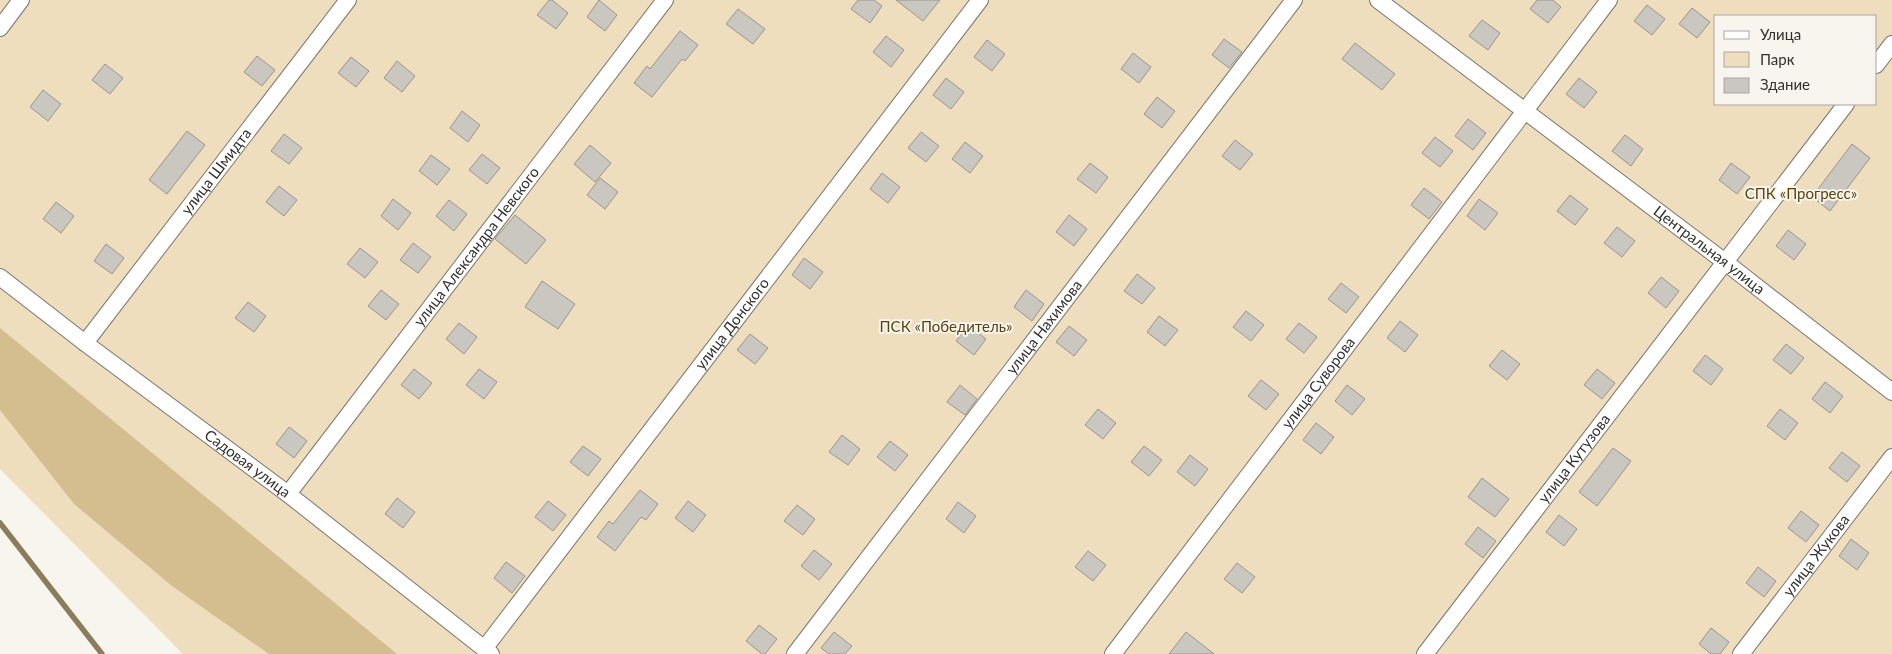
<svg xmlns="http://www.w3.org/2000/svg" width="1892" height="654" font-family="Lato,sans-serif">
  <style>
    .green { fill: #eedebd; fill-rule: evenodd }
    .forest { fill: #d4be8f }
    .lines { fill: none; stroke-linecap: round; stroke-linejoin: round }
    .stream { stroke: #8b7c5b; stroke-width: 5.5 }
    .building { fill: #cac7c1; stroke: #98958f }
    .street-casing { stroke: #797670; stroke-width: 18 }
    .street { stroke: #fff; stroke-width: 16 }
    .labels { text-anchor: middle; stroke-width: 4; stroke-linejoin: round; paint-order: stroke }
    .street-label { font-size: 15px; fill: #32312e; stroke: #f8f4ee }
    .park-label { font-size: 15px; fill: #5a4307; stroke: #f8f4ee }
  </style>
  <rect width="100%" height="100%" fill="#f8f4ee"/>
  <path class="green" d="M0,0H1892V654H183L0,469ZM1716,16H1876V104H1716Z"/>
  <path class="forest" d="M0,328L397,654H269L172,586L74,504L0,410Z"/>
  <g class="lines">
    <path class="stream" d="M0,523L102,654"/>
  </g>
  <g class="building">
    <path d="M549,0H552L568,13L556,29L537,15Z"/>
    <path d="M599,0L617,15L605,31L587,17Z"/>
    <path d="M858,0H874L882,6L870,23L851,9Z"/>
    <path d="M896,0H940L923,21Z"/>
    <path d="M1537,0H1553L1561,7L1548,23L1530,9Z"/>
    <path d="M1647,5L1665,19L1652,35L1634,21Z"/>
    <path d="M1692,8L1710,22L1697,38L1679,24Z"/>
    <path d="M738,9L765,29L753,44L726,24Z"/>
    <path d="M1482,20L1500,33L1488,50L1469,36Z"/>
    <path d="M680,31L698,45L685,61L682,59L652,97L634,83L647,66L650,69Z"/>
    <path d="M886,36L904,50L891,67L873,52Z"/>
    <path d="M1224,39L1242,52L1229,68L1212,55Z"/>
    <path d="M987,40L1005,54L992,71L974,57Z"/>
    <path d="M1355,43L1395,74L1382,90L1342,59Z"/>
    <path d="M1133,53L1151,67L1139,83L1121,69Z"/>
    <path d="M257,56L275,70L262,86L244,72Z"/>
    <path d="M351,57L369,71L356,87L338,73Z"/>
    <path d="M397,61L415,76L402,92L384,78Z"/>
    <path d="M105,64L123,78L110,94L92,80Z"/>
    <path d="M946,78L964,92L951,109L933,95Z"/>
    <path d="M1579,78L1597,92L1584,108L1566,94Z"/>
    <path d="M43,90L61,104L48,121L30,107Z"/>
    <path d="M1157,97L1175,111L1162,128L1144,114Z"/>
    <path d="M462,111L480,125L468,142L450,128Z"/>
    <path d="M1468,119L1486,133L1473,150L1455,136Z"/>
    <path d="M187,131L205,145L167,194L149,180Z"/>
    <path d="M921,132L939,146L926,162L908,148Z"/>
    <path d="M284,134L302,148L289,164L271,151Z"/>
    <path d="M1625,135L1643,149L1631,166L1612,151Z"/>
    <path d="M1435,137L1453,151L1440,167L1422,153Z"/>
    <path d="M1235,140L1253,154L1240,170L1222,156Z"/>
    <path d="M965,142L983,156L970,173L952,159Z"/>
    <path d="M1852,144L1870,158L1830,211L1812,197Z"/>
    <path d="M590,145L611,163L595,182L574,164Z"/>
    <path d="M482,154L500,168L487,184L469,170Z"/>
    <path d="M431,155L450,169L437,185L419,171Z"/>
    <path d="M1090,163L1108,177L1096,193L1077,179Z"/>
    <path d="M1731,163L1750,177L1737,194L1719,180Z"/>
    <path d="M882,173L900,187L888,203L870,189Z"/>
    <path d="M600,178L618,192L605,209L587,195Z"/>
    <path d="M279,186L297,200L284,216L266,202Z"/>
    <path d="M1424,188L1442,202L1429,219L1411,205Z"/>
    <path d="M1570,195L1588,209L1575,225L1557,211Z"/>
    <path d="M393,199L411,213L398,230L381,216Z"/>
    <path d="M1479,199L1498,213L1485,230L1467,216Z"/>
    <path d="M449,200L467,214L454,231L436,216Z"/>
    <path d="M56,202L74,216L61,233L43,219Z"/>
    <path d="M515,215L546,240L526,264L495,239Z"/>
    <path d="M1069,215L1087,229L1074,246L1056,232Z"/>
    <path d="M1617,227L1635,241L1622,257L1604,243Z"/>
    <path d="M1788,230L1806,244L1794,260L1776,246Z"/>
    <path d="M413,243L431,257L418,273L400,260Z"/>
    <path d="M106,244L124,258L112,274L94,261Z"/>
    <path d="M360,248L378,262L365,278L347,264Z"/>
    <path d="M804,258L823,272L810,289L792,275Z"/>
    <path d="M1137,274L1155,288L1142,304L1124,291Z"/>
    <path d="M1661,277L1679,291L1666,308L1648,293Z"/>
    <path d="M542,281L575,304L558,329L525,307Z"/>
    <path d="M1341,283L1359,297L1346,313L1328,299Z"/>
    <path d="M381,290L399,304L386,320L368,306Z"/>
    <path d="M1026,290L1044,304L1032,321L1014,307Z"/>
    <path d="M248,302L266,316L254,332L235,318Z"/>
    <path d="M1246,311L1264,325L1251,341L1233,327Z"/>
    <path d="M1159,316L1178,330L1165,346L1147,332Z"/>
    <path d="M1400,321L1418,335L1405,352L1387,338Z"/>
    <path d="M459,323L477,337L464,354L446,339Z"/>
    <path d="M1299,323L1317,337L1304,353L1286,339Z"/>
    <path d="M968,325L986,339L974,355L956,341Z"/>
    <path d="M1069,326L1087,340L1074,356L1056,342Z"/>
    <path d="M750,334L768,348L755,364L737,350Z"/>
    <path d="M1786,344L1804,358L1791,374L1773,360Z"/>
    <path d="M1502,350L1520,364L1507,380L1489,366Z"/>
    <path d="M1705,355L1723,369L1711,385L1693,371Z"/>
    <path d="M414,369L432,383L419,399L401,385Z"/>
    <path d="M479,369L497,382L484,399L466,385Z"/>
    <path d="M1597,369L1615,383L1602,399L1584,385Z"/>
    <path d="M1261,380L1279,394L1266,410L1248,396Z"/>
    <path d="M1825,382L1843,396L1830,413L1812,399Z"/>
    <path d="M960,385L977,399L965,415L947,402Z"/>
    <path d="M1347,385L1365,399L1352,415L1335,401Z"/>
    <path d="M1098,409L1116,423L1103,439L1085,425Z"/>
    <path d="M1780,409L1798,423L1785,440L1767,426Z"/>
    <path d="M1316,423L1334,437L1321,454L1303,440Z"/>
    <path d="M289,427L307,441L294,458L276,444Z"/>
    <path d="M842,435L860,449L848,465L829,452Z"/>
    <path d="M890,441L908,455L895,471L877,457Z"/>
    <path d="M583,446L601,459L588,476L570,462Z"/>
    <path d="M1144,446L1162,460L1149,476L1131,462Z"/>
    <path d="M1613,448L1631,461L1597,506L1579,492Z"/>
    <path d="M1842,452L1860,466L1847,482L1829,468Z"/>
    <path d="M1190,455L1208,469L1195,486L1177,472Z"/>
    <path d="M1482,478L1509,499L1495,517L1468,497Z"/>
    <path d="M640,490L658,504L646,520L641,517L615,551L597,537L609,521L613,524Z"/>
    <path d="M397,498L415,512L403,528L385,514Z"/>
    <path d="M548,501L566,515L553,531L535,517Z"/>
    <path d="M688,501L706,515L693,532L675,518Z"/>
    <path d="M958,502L976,516L964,533L946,519Z"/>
    <path d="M797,505L815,519L803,535L784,521Z"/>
    <path d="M1801,511L1819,525L1806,542L1788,528Z"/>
    <path d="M1559,515L1577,529L1564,546L1546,532Z"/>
    <path d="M1478,527L1496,541L1483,558L1465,544Z"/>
    <path d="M1851,539L1869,553L1857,570L1839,556Z"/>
    <path d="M814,550L832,564L819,580L801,566Z"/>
    <path d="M1088,551L1106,565L1093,581L1075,567Z"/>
    <path d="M506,562L525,576L512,593L494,578Z"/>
    <path d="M1237,563L1255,577L1242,593L1224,579Z"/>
    <path d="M1758,567L1776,581L1764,597L1746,583Z"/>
    <path d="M759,625L777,639L765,654H762L746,641Z"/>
    <path d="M1711,628L1729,642L1720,654H1711L1699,644Z"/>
    <path d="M834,632L852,646L845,654H829L821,648Z"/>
    <path d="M1186,632L1214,654H1169Z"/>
  </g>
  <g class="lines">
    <g class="street-casing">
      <g id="street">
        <path id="s1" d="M1378,0L1725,262L1892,392"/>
        <path d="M0,28L21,0"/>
        <path d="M1876,65L1892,44"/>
        <path id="s2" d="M0,277L85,343L288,494L491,654"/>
        <path id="s3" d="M85,343L348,0"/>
        <path id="s4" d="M288,494L665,0"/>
        <path id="s5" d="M484,649L980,0"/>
        <path id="s6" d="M795,654L1294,0"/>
        <path id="s7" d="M1113,654L1609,0"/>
        <path id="s8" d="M1425,654L1846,104"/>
        <path id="s9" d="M1741,654L1892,457"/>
      </g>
    </g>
    <use href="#street" class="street"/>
  </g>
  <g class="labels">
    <g class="street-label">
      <text dy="5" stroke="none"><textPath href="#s3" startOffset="216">улица Шмидта</textPath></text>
      <text dy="5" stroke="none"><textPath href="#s4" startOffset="311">улица Александра Невского</textPath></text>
      <text dy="5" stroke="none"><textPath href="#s1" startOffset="415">Центральная улица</textPath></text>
      <text dy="5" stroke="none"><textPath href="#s5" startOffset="409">улица Донского</textPath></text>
      <text dy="5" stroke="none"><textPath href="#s6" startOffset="411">улица Нахимова</textPath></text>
      <text dy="5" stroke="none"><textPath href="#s7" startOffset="340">улица Суворова</textPath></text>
      <text dy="5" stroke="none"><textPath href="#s8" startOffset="246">улица Кутузова</textPath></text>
      <text dy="5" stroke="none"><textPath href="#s2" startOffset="310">Садовая улица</textPath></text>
      <text dy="5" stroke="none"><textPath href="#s9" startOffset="124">улица Жукова</textPath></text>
    </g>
    <g class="park-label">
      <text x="1801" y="199">СПК «Прогресс»</text>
      <text x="946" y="332">ПСК «Победитель»</text>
    </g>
  </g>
  <rect x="1714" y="15" width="162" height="90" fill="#f8f4ee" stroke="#a9a6a1"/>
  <rect x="1724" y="31" width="25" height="8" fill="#ffffff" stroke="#a9a6a1"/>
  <text x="1760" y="40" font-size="15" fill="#32312e">Улица</text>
  <rect x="1724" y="52" width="25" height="15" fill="#eedebd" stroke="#a9a6a1"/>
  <text x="1760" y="65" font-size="15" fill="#32312e">Парк</text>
  <rect x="1724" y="78" width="25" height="15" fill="#cac7c1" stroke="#a9a6a1"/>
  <text x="1760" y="90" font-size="15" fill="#32312e">Здание</text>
</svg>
